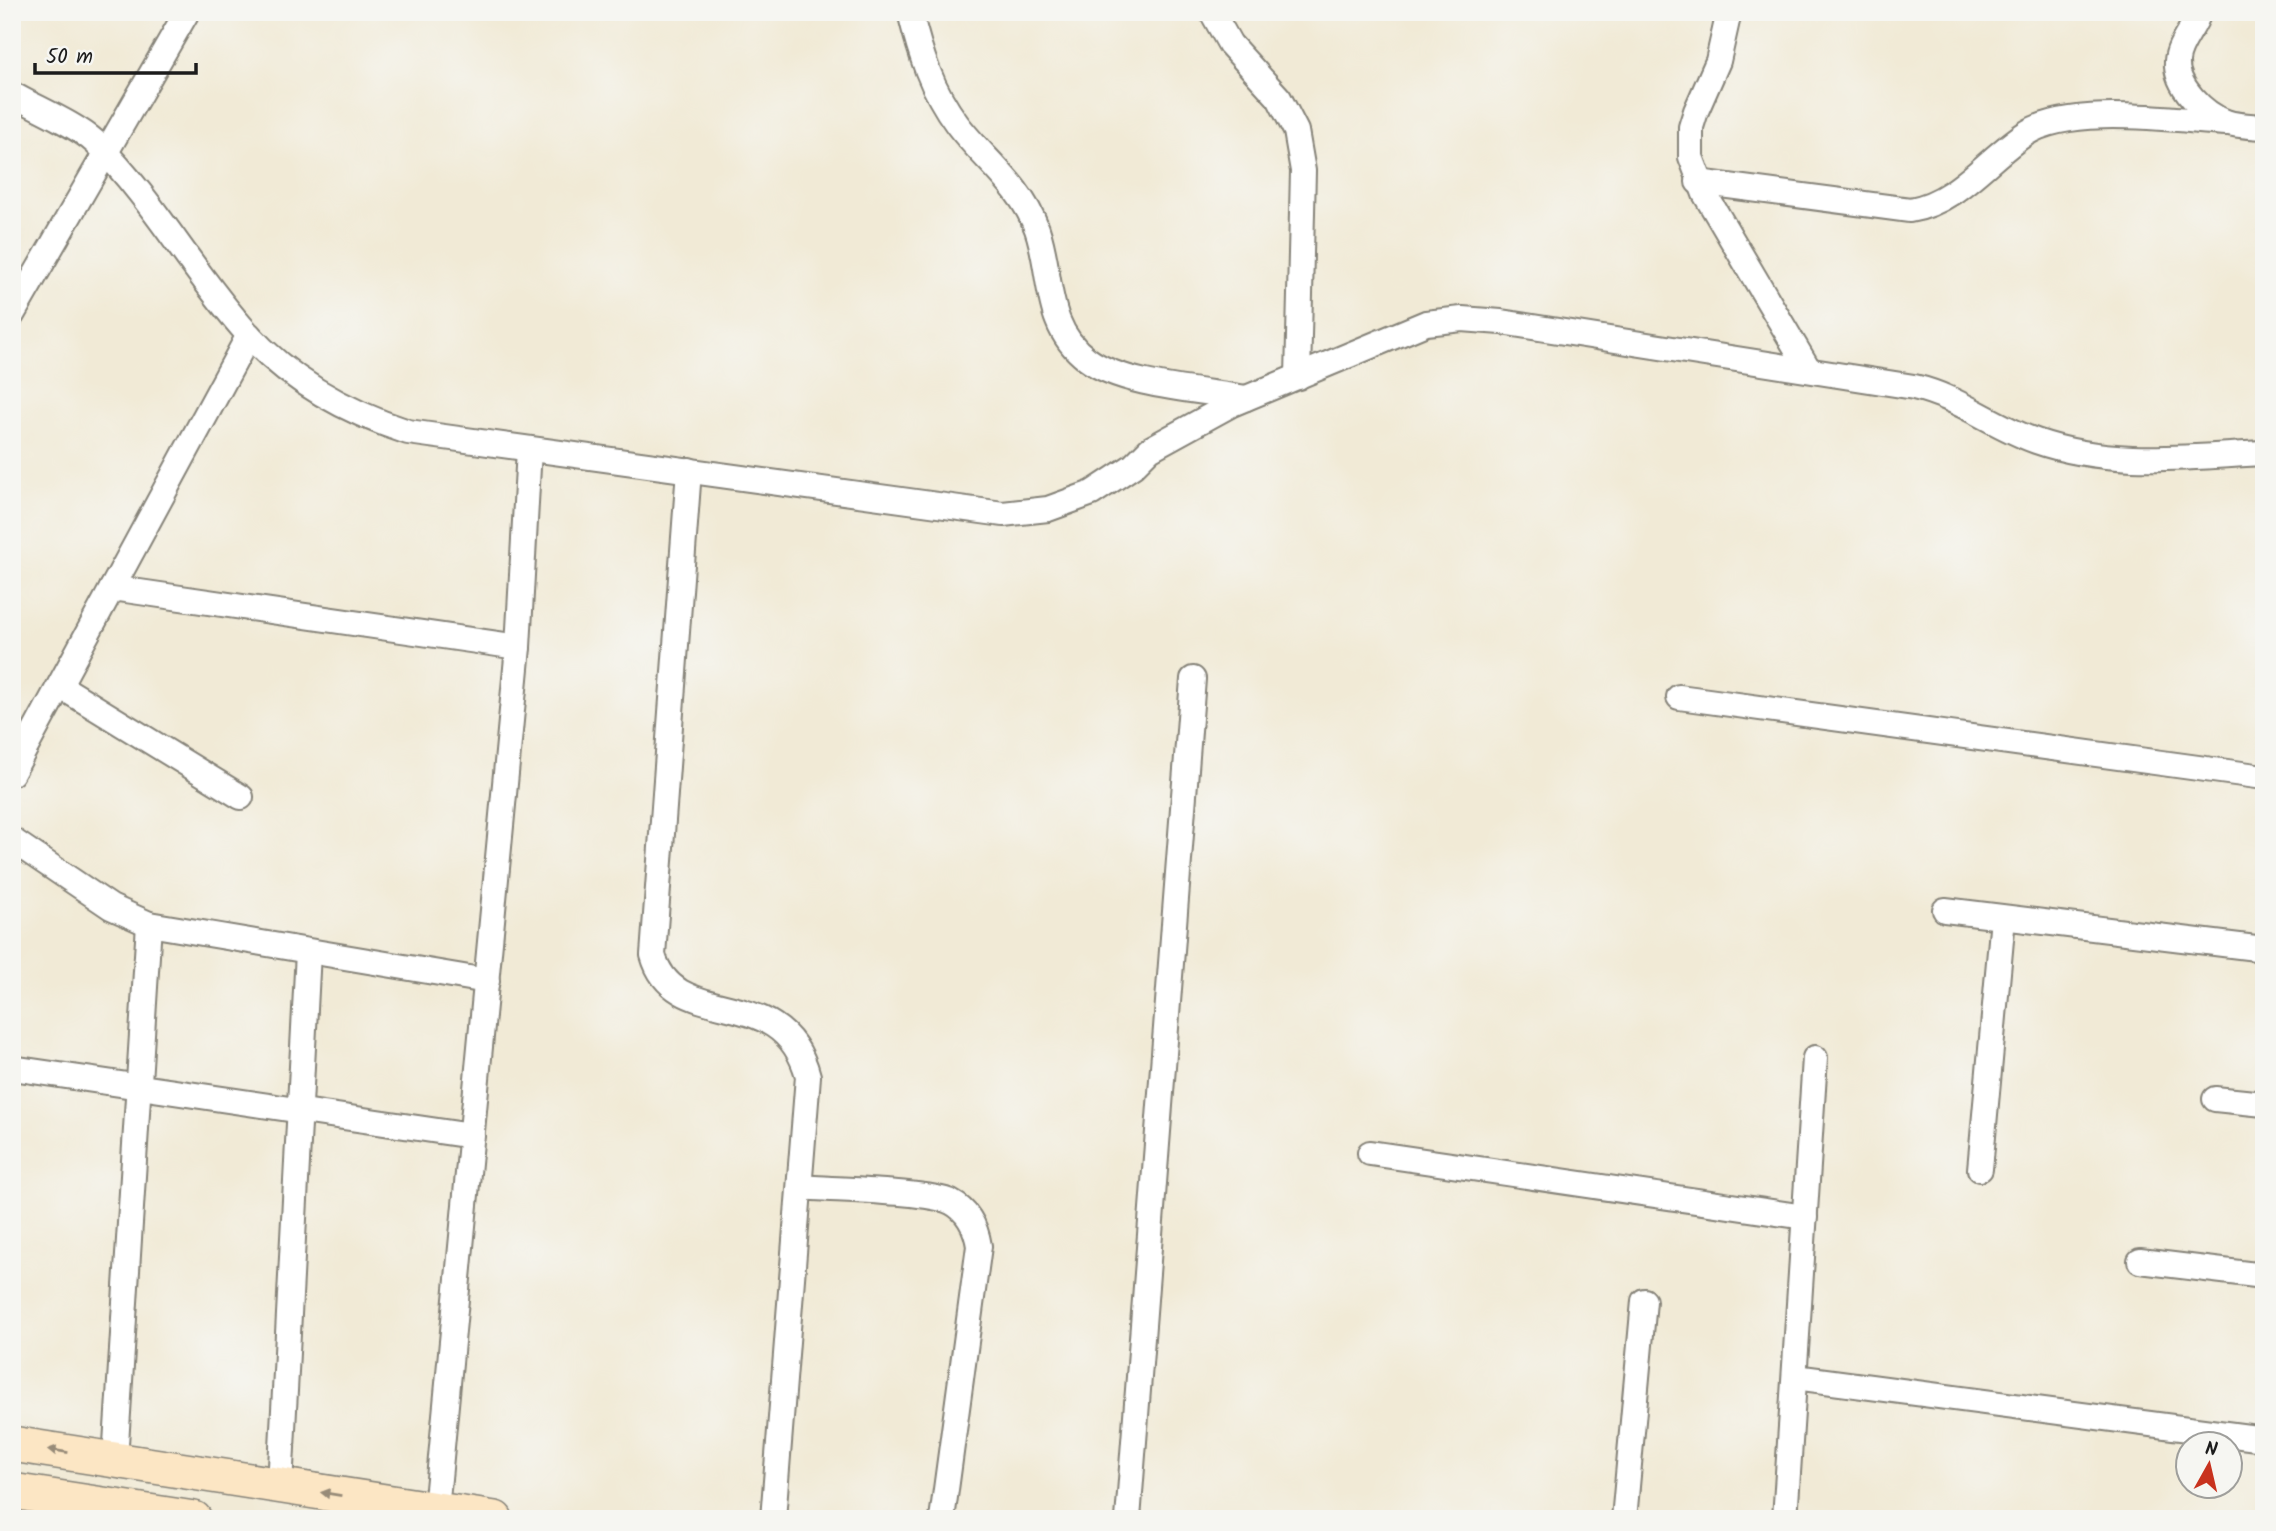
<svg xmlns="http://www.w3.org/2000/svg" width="2276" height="1531" font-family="Kalam,sans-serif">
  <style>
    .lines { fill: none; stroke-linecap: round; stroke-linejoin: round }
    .street-casing { stroke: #868379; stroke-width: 28 }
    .secondary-casing { stroke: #868379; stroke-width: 38 }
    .street { stroke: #fff; stroke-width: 24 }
    .secondary { stroke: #fce6c4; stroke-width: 35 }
    .oneway { fill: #978b78 }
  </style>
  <rect width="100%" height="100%" fill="#f6f6f2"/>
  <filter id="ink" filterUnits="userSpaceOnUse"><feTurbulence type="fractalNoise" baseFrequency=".0143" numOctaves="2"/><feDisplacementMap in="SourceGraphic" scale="14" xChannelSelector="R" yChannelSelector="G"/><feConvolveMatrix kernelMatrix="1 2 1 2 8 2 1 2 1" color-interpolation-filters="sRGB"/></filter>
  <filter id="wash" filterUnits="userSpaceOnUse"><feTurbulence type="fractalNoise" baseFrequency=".00686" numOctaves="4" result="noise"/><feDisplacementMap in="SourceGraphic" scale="28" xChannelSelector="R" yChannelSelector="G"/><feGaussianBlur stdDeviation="1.57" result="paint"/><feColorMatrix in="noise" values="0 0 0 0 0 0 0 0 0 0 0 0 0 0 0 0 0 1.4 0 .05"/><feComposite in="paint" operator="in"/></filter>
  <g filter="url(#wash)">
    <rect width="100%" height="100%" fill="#f1ead6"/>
  </g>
  <g filter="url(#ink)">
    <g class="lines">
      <g class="street-casing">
        <g id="street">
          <path d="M910,12C920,53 931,89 957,124C984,160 1021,185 1037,229C1053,275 1043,326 1087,359C1123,386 1201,390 1246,398"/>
          <path d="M1212,12L1230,44L1279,98L1296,131L1303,171L1298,377"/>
          <path d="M1729,12L1718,61L1696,111L1691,127V157L1705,194L1809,370"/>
          <path d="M2199,12C2194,29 2178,44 2177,61C2175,86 2204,114 2226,122C2237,126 2252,126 2264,127"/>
          <path d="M12,94C36,108 75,124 95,142C154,200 192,272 247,333C290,381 347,412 408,432L1003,514L1048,509L1092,493L1133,466L1150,449L1232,404L1426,323L1462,319L1501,322L1914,387C1959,397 1993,426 2036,441C2110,467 2187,457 2264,453"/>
          <path d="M1698,182L1910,210C1956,203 1988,158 2025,134C2071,104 2173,120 2227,123"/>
          <path d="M12,315L187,12"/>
          <path d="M689,470L653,955C675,1033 782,978 808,1076L773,1519"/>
          <path d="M112,588L518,647"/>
          <path d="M60,686L241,797"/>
          <path d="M1679,697L2264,777"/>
          <path d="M12,773L249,335"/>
          <path d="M12,840L111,907L149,924L487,981"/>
          <path d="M1945,910L2264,949"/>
          <path d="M12,1068L472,1136"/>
          <path d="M2215,1099L2264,1104"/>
          <path d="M1370,1153L1805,1217"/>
          <path d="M1980,1169L2003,918"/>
          <path d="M800,1187C832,1190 927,1191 951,1202C968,1211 976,1227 979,1246L942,1519"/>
          <path d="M2140,1261L2264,1276"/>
          <path d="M1795,1377L2264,1439"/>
          <path d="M115,1460L149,924"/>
          <path d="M280,1486L308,952"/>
          <path d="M436,1510L518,647L529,449"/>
          <path d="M1128,1519L1193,679"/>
          <path d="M1624,1519L1644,1301"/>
          <path d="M1785,1519L1815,1058"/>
        </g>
      </g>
      <g class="secondary-casing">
        <g id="secondary">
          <path d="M12,1444L495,1519"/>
          <path d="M12,1491L194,1519"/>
        </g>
      </g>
      <use href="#street" class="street"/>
      <use href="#secondary" class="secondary"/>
    </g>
    <defs><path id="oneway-solid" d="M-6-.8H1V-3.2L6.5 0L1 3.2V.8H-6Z" transform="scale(1.75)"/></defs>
    <g class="oneway">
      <use href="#oneway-solid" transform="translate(58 1451) rotate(-171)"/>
      <use href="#oneway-solid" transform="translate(331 1494) rotate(-171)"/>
    </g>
  </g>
  <rect width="2276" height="1531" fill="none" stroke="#f6f6f2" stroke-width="42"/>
  <g transform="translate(2209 1465) rotate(8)"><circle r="33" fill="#f6f6f2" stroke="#9f9f9c" stroke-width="2"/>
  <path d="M0-5L12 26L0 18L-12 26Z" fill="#c8321e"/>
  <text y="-10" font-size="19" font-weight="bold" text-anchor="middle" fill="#1c1c1c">N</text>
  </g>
  <path d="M35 63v10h161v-10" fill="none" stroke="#1c1c1c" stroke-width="3.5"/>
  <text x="46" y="63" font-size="21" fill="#1c1c1c" stroke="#f6f6f2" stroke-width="5" paint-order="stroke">50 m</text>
</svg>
